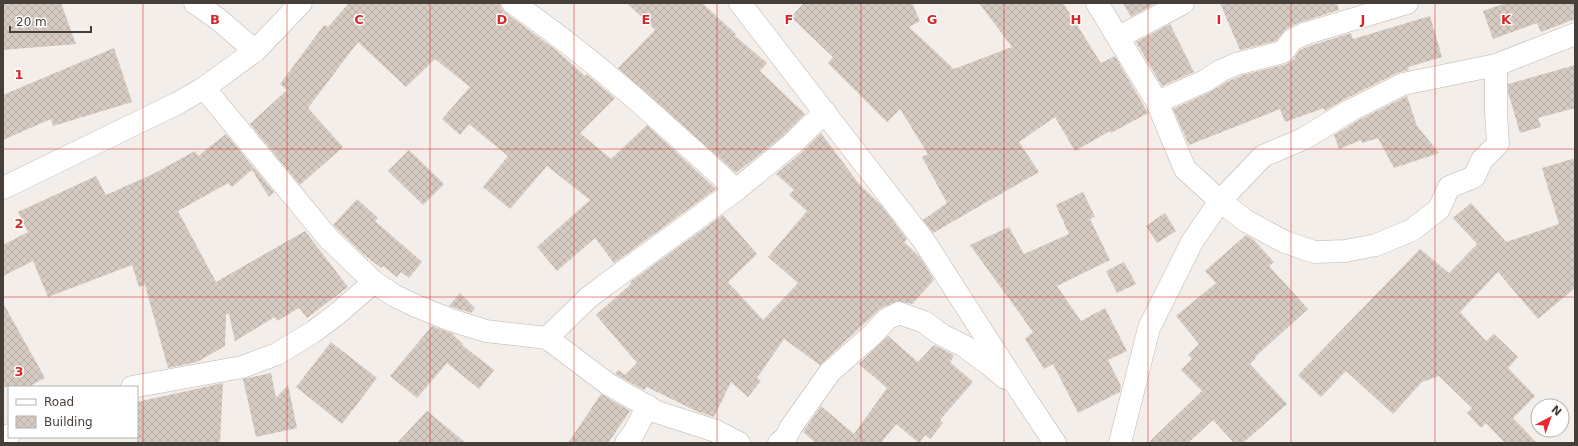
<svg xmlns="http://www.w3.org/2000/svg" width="1578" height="446" font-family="'DejaVu Sans',sans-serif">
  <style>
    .building { fill: url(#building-cross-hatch) }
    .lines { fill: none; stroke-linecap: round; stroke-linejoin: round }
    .minor-casing { stroke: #beb4ac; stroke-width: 23 }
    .minor { stroke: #fff; stroke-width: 22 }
    .grid { fill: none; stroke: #d62828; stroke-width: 1; stroke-opacity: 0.55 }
    .grid-label { font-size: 13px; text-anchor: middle; font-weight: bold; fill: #d62828; stroke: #fff; stroke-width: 3; stroke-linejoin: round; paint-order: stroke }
  </style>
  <defs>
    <pattern id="building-cross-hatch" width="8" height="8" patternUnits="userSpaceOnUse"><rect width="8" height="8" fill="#d6cbc2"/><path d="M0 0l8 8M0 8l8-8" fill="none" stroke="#b9afa7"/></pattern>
  </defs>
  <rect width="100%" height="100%" fill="#f3eee9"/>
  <g class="building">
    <path d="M3,3H61L76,44L3,50Z"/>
    <path d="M349,3H500L502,9L506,13L556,50L585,76L586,74L615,98L580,133L611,159L647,125L716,189L614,263L595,238L557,271L537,247L590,200L547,166L510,209L483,187L508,156L469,124L460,135L442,119L470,87L435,59L406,87L358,42L308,108L343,147L300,185L250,124L287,90L280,84L324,25L328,27Z"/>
    <path d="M627,3H702L736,34L735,36L767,63L760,71L805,114L783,136L736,173L618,68L655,30Z"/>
    <path d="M804,3H912L920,21L909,27L954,69L1012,47L979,3H1063L1101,63L1115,56L1148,113L1111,133L1110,131L1075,151L1055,117L1019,142L1039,172L933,233L923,220L947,203L922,157L928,154L900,109L887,122L828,63L833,57L791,17Z"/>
    <path d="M1123,3H1156L1131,17Z"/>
    <path d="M1220,3H1337L1339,10L1298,23L1286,29L1276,41L1240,50Z"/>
    <path d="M1506,3H1575V19L1541,32L1537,23L1493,39L1483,11Z"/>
    <path d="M1430,16L1442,57L1408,67L1409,70L1397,73L1345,99L1325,111L1324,108L1285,122L1280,109L1189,145L1173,109L1210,92L1226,82L1243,75L1287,64L1293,60L1300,50L1309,46L1351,33L1353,39Z"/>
    <path d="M1170,24L1194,72L1162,86L1136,42Z"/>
    <path d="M114,48L132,102L53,126L51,119L3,140V95Z"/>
    <path d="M1575,65V108L1538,118L1541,127L1520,133L1508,92V84Z"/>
    <path d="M1407,96L1417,126L1439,153L1394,168L1378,138L1362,143L1361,140L1339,149L1334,135L1357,121Z"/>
    <path d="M821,133L859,184L881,205L907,239L904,242L920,257L934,280L912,304L898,301L881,308L820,365L784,339L757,378L761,381L748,397L731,382L714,417L696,411L647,387L644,390L615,374L618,370L625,375L637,363L596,315L631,284L630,282L723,215L757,254L728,282L763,320L798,283L768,257L807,211L789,195L794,190L776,174L800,154Z"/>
    <path d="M226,134L274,192L269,197L252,170L232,187L228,183L178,211L216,282L305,231L348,287L307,318L299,308L277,321L275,317L235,341L229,314H226L225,346L197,362L168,368L145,285L139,287L132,265L48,297L33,261L3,276V245L28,232L18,212L96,176L106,195L153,174L195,151L198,156Z"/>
    <path d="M409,150L444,184L423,205L388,171Z"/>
    <path d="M1575,158V288L1538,319L1498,272L1460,312L1486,341L1494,334L1518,357L1508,368L1535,396L1513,418L1537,443H1505L1486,423L1481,428L1467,413L1472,408L1439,376L1422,382L1393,414L1346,371L1321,397L1298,375L1420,249L1449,273L1477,244L1453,218L1471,203L1506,242L1559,224L1542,168Z"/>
    <path d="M1083,192L1095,217L1090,219L1110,260L1057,286L1081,321L1105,308L1127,351L1108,360L1121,386L1120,392L1078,413L1053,364L1044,369L1025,339L1033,332L970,245L1009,227L1024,254L1069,234L1056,205Z"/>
    <path d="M357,199L378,218L375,221L422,262L409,278L401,272L397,277L383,266L381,268L363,254L333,225Z"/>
    <path d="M1165,213L1176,231L1157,243L1146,226Z"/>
    <path d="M1246,235L1253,239L1274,262L1269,266L1308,309L1255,357L1256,358L1250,364L1287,404L1243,443H1234L1213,420L1188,443H1148L1202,391L1181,370L1192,359L1188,355L1199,344L1176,316L1216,283L1205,271Z"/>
    <path d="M1124,262L1136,284L1117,293L1106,271Z"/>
    <path d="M460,293L475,308L471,313L449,306Z"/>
    <path d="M3,303L45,378L28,387H3Z"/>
    <path d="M432,326L454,334L453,335L463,344L462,345L494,370L479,389L447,363L417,398L390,376Z"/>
    <path d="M888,336L918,362L934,345L952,354L954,356L950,362L973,382L940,420L943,423L930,439L925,435L919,443L896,424L881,443H816L803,432L821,406L854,434L887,388L859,364Z"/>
    <path d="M331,342L377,378L342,424L296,387Z"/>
    <path d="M271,373L276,398L288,385L297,428L256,437L243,379Z"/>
    <path d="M223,383L220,443H137V402Z"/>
    <path d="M601,394L630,411L608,443H568Z"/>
    <path d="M427,411L466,443H397Z"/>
  </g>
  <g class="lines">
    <g class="minor-casing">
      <g id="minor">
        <path d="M195,3L218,19L255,51"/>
        <path d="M513,3C593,58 665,124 736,190"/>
        <path d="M740,3L924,241L1021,392L1055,443"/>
        <path d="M1097,3L1157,102L1185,169L1220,201L1246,221L1285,242L1314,252L1345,251L1376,245L1412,230L1439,209L1449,187L1474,177L1482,160L1498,144L1496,112V65"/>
        <path d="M1119,37L1183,3"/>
        <path d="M204,88L329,239L374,282L395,296L416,306L451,320L486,331L547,338L608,384L657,412L716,431L739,443"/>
        <path d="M1157,102L1205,81L1220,71L1236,64L1283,52L1292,40L1304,34L1407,3"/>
        <path d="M3,188L178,103L204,88L255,51L301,3"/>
        <path d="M547,338L588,298L605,285L736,190L791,145L825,112"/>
        <path d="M132,387L242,367L277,354L313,332L337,314L374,282"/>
        <path d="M3,439L9,435"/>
        <path d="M626,443L633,434L648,406"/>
        <path d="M779,443L786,437L791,427L830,372L872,335L887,319L899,313L924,322L942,335L964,346L990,365L1005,378"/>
        <path d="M1120,443L1149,328L1192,242L1220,201L1263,156L1303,139L1351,110L1403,84L1496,65L1575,34"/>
      </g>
    </g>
    <use href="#minor" class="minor"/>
  </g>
  <path class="grid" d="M143,3V443M287,3V443M430,3V443M574,3V443M717,3V443M861,3V443M1004,3V443M1148,3V443M1291,3V443M1435,3V443M3,149H1575M3,297H1575"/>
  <g class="grid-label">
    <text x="215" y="24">B</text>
    <text x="359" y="24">C</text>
    <text x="502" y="24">D</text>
    <text x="646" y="24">E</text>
    <text x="789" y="24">F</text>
    <text x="932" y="24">G</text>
    <text x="1076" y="24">H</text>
    <text x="1219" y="24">I</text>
    <text x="1363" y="24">J</text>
    <text x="1506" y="24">K</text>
    <text x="19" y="79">1</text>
    <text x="19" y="228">2</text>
    <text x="19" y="376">3</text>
  </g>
  <rect width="1578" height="446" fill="none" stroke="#463e38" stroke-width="8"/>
  <rect x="8" y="386" width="130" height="52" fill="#ffffff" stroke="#b5b2af"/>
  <rect x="16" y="399" width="20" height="6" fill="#ffffff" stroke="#b5b2af"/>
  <text x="44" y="406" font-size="12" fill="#463e38">Road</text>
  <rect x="16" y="416" width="20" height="12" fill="url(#building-cross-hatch)" stroke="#b5b2af"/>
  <text x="44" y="426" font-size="12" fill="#463e38">Building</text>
  <g transform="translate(1550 418) rotate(41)"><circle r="19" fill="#ffffff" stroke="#b5b2af"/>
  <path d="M0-3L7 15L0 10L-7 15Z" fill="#e82b32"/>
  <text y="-6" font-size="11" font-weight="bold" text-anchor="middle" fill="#463e38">N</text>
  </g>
  <path d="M10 26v6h81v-6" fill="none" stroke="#463e38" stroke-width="2"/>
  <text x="16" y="26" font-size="12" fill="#463e38" stroke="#ffffff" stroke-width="3" paint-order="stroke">20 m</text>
</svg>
